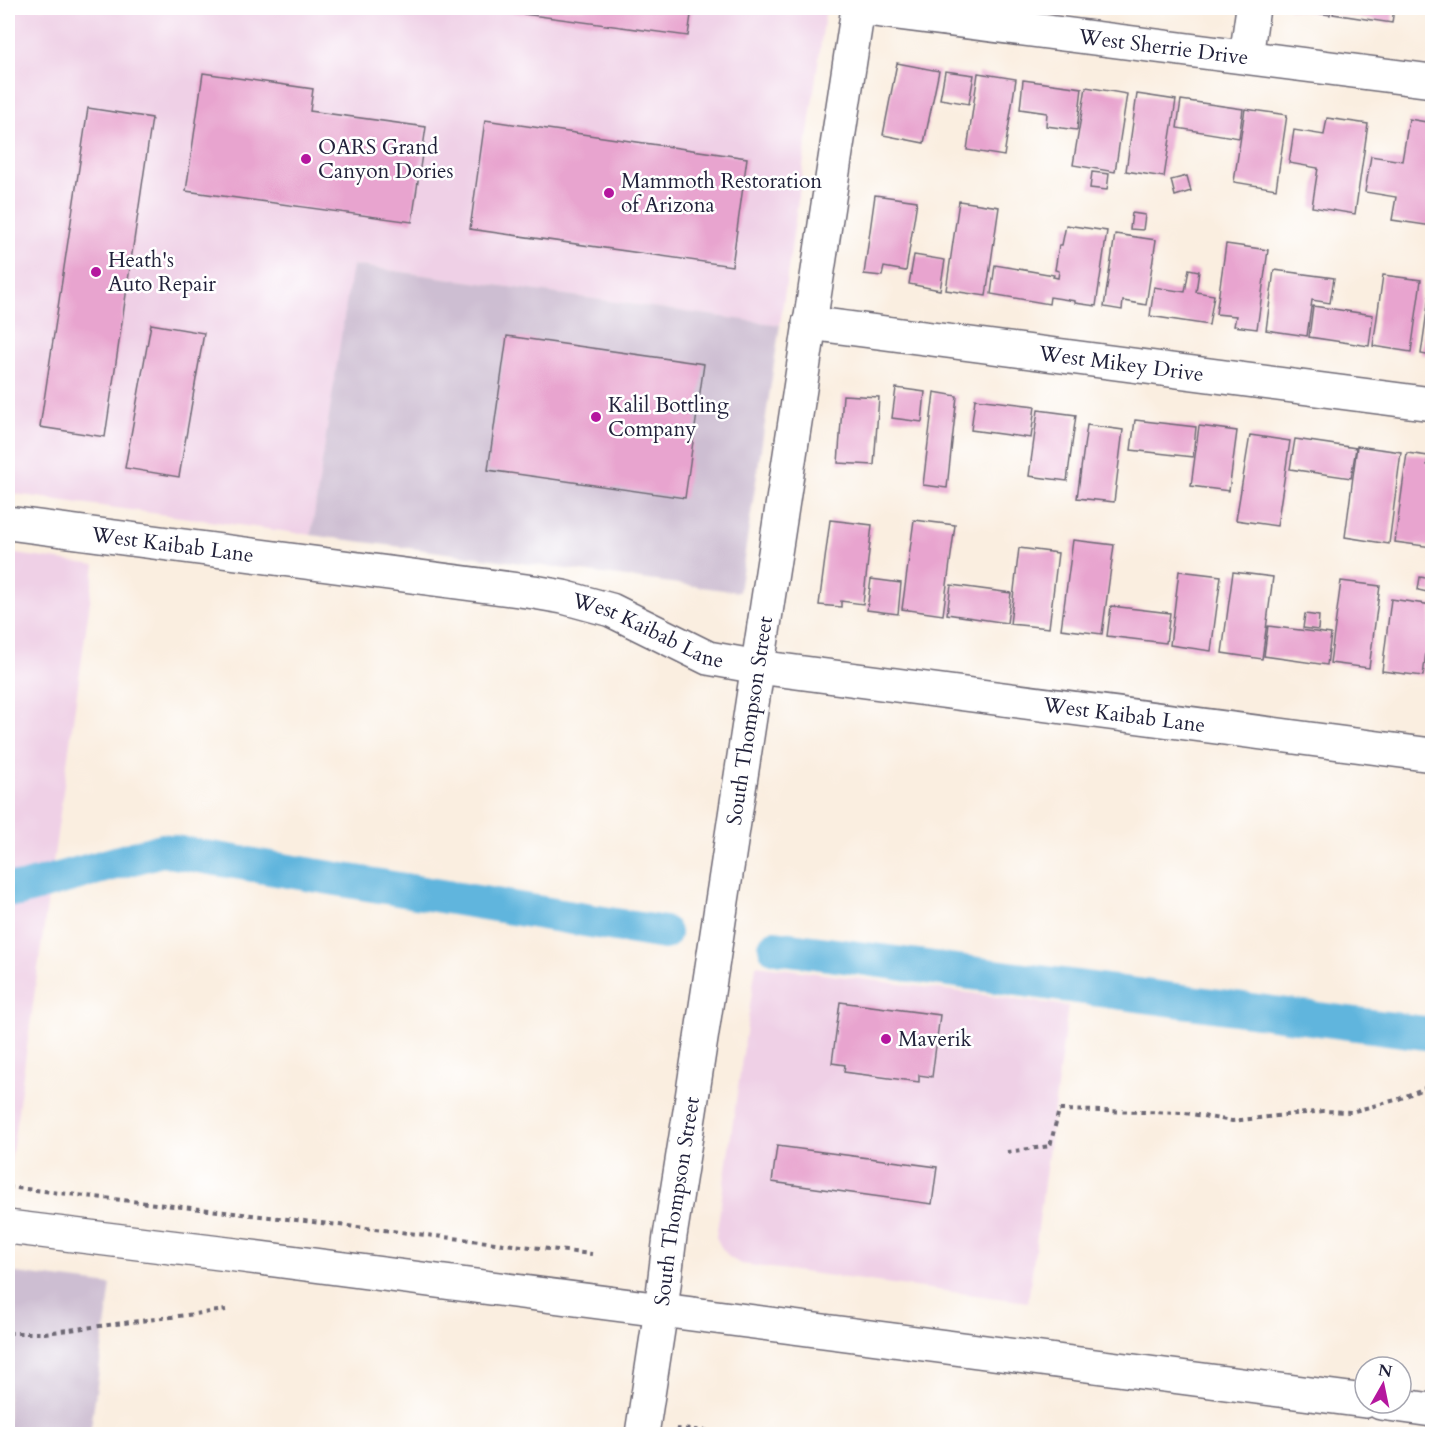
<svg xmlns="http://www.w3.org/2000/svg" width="1440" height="1442" font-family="Cardo,serif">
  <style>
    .built { fill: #efd0e6 }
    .industrial { fill: #cdbed2 }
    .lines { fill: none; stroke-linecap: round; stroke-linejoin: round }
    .canal { stroke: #61b5dd; stroke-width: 34 }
    .building { fill: #e8a4cf }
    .street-casing { stroke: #6e6975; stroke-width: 36 }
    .secondary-casing { stroke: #6e6975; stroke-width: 36 }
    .primary-casing { stroke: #6e6975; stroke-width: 36 }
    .path { stroke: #6e6975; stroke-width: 4; stroke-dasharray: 4.5 4.5; stroke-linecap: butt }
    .street { stroke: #fff; stroke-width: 33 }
    .secondary { stroke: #fff; stroke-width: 33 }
    .primary { stroke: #fff; stroke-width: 33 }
    .poi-dot { fill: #b5179e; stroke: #fff; stroke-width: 2 }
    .labels { text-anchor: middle; stroke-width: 5; stroke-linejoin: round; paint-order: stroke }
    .street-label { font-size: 21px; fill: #22223b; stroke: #fff }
    .poi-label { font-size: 21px; fill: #22223b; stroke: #fff; text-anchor: start }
  </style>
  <rect width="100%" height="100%" fill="#fff"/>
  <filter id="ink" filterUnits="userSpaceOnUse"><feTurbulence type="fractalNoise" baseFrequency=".0167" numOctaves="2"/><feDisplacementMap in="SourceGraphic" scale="12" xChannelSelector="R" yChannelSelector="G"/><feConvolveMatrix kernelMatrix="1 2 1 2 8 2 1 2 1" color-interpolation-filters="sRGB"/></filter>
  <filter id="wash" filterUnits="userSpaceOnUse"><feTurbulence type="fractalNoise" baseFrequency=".008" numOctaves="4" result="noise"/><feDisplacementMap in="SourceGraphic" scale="24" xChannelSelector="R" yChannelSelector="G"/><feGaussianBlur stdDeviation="1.35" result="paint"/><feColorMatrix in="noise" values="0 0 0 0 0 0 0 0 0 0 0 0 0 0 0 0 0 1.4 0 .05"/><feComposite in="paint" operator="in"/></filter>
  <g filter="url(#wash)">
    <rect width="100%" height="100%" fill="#faeee0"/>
    <g class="built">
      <path d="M8,8H826L780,325L353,265L311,535L8,493Z"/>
      <path d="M8,553L95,565L10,1167H8Z"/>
      <path d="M756,965L1068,1006L1028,1302L741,1264L730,1258L721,1247L716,1237Z"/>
    </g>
    <g class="industrial">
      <path d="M352,265L780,325L739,592L311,535Z"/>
      <path d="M8,1272L111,1285L90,1434H8Z"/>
    </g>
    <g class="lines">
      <g class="canal">
        <path d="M8,888L19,890L162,850L664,933"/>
        <path d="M775,947L1432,1034"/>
      </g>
    </g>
    <g id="blocks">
      <g class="building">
        <path d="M486,8H692L688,36L486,9Z"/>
        <path d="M1289,8H1331L1330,15L1289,9Z"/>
        <path d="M1334,8H1394L1392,23L1333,14Z"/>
        <path d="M897,63L939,71L924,143L883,135Z"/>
        <path d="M945,71L974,75L969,104L940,99Z"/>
        <path d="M203,73L313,89L310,111L426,127L412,222L186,191Z"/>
        <path d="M978,73L1016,79L1004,156L967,150Z"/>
        <path d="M1023,80L1082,88L1077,130L1046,126L1047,113L1020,109Z"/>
        <path d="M1086,87L1127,94L1115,172L1073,165Z"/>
        <path d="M1137,94L1176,100L1164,177L1126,171Z"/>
        <path d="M1181,100L1243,109L1239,138L1177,128Z"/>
        <path d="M88,108L152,118L105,437L40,427Z"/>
        <path d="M1245,109L1287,115L1276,189L1234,182Z"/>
        <path d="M1327,118L1368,124L1355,214L1312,207L1318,168L1289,163L1294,130L1324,135Z"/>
        <path d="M1409,119L1432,123V226L1392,220L1396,197L1365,192L1371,156L1402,161Z"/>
        <path d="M485,120L747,158L732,266L470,229Z"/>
        <path d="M1092,172L1109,174L1107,190L1090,188Z"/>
        <path d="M1187,176L1191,191L1175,196L1171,180Z"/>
        <path d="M875,195L917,201L906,271L884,267L882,276L864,274Z"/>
        <path d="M959,201L999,207L986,296L946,290Z"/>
        <path d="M1132,213L1145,215L1143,230L1130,229Z"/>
        <path d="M1066,225L1107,231L1096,306L1075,303V301L1050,297L1049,304L991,294L995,265L1054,275L1053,277L1058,278L1059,271L1055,270L1059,245H1062Z"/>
        <path d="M1115,234L1156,240L1146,305L1123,301L1122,310L1104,307Z"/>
        <path d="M1226,244L1268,250L1257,329L1234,326L1236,316L1216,314Z"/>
        <path d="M914,255L945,260L940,290L909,284Z"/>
        <path d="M1189,269L1199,271L1196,292L1214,295L1209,325L1150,316L1154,287L1185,292Z"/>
        <path d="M1274,270L1334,278L1330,303L1312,300L1307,336L1266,330Z"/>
        <path d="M1383,275L1421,280L1411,352L1373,346Z"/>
        <path d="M1431,283L1432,284V356L1421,354Z"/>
        <path d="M1313,306L1373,315L1369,346L1309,337Z"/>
        <path d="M151,324L204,333L179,477L125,468Z"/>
        <path d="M507,336L704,364L685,498L488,470Z"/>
        <path d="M896,388L925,392L922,422L892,418Z"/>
        <path d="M934,392L957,396L947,488L923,485Z"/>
        <path d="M843,395L879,397L874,465L838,463Z"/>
        <path d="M975,399L1035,406L1031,438L971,430Z"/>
        <path d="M1038,410L1076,415L1067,481L1029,476Z"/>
        <path d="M1135,420L1196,427L1193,457L1131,450Z"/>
        <path d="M1087,425L1123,430L1114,502L1077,498Z"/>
        <path d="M1199,426L1237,431L1229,491L1191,486Z"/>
        <path d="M1250,435L1290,441L1277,526L1236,520Z"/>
        <path d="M1295,439L1356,448L1351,478L1290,469Z"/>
        <path d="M1357,446L1401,452L1389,544L1345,537Z"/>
        <path d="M1407,453L1428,456L1427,465L1432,466V547L1395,542Z"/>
        <path d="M830,520L872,525L863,604L841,601V607L819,605Z"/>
        <path d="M914,520L955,525L943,615L902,609Z"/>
        <path d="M1073,540L1114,545L1102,634L1061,629Z"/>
        <path d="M1019,548L1058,553L1049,628L1010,624Z"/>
        <path d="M1179,571L1221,576L1211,651L1170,645Z"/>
        <path d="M1233,572L1273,577L1262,659L1222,653Z"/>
        <path d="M1420,577L1432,579V593L1418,590Z"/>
        <path d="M871,579L901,583L898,614L867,610Z"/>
        <path d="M1341,581L1380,586L1369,668L1330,663Z"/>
        <path d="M951,585L1011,593L1007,623L947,614Z"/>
        <path d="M1391,599L1432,605L1423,676L1382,671Z"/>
        <path d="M1111,606L1170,613L1166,643L1107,636Z"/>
        <path d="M1305,614L1319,616L1318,630L1303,628Z"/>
        <path d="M1268,626L1331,634L1327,665L1264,656Z"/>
        <path d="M1430,647H1432V677L1427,676Z"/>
        <path d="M840,1002L940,1015L932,1077L919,1075V1082L844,1072L845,1065L832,1063Z"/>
        <path d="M777,1146L937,1167L932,1204L772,1182Z"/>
      </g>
    </g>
  </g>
  <g filter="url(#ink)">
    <use href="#blocks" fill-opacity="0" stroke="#6e6975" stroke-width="1.5"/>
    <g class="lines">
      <g class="street-casing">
        <g id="street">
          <path id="s1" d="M858,8L1432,81"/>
          <path d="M1246,57L1253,8"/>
          <path id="s2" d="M809,323L1432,404"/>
          <path id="s3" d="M8,523L534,592L563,597L611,610L708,658L758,667L1432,755"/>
          <path id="s4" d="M661,1310L670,1236L690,1111L858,8"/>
        </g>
      </g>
      <g class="secondary-casing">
        <path id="secondary" d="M642,1434L661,1310"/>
      </g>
      <g class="primary-casing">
        <g id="primary">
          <path d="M8,1227L236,1255L1365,1401"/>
          <path d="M1381,1403L1432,1410"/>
        </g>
      </g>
      <g class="path">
        <path d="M1007,1152L1050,1146L1059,1110L1185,1113L1232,1121L1323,1111L1351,1112L1399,1099L1432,1085"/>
        <path d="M8,1187L592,1254"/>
        <path d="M8,1333H45L226,1310"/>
        <path d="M676,1429L768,1434"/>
      </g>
      <use href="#street" class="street"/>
      <use href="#secondary" class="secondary"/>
      <use href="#primary" class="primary"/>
    </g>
  </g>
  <g class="poi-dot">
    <circle cx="306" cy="159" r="6"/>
    <circle cx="609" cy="193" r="6"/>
    <circle cx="96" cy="272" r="6"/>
    <circle cx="596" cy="417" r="6"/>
    <circle cx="886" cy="1039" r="6"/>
  </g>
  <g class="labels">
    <g class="street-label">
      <text dy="7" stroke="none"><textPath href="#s1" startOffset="308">West Sherrie Drive</textPath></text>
      <text dy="7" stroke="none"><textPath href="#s2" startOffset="315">West Mikey Drive</textPath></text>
      <text dy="7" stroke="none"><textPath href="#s3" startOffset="166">West Kaibab Lane</textPath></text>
      <text dy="7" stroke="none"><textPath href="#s3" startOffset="652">West Kaibab Lane</textPath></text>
      <text dy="7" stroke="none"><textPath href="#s3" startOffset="1138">West Kaibab Lane</textPath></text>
      <text dy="7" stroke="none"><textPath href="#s4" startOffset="596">South Thompson Street</textPath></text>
      <text dy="7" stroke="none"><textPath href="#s4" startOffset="110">South Thompson Street</textPath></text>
    </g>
    <g class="poi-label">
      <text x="318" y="154">OARS Grand<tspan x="318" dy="24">Canyon Dories</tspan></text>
      <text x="621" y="188">Mammoth Restoration<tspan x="621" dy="24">of Arizona</tspan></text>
      <text x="108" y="267">Heath's<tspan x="108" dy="24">Auto Repair</tspan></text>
      <text x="608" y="412">Kalil Bottling<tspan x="608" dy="24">Company</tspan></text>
      <text x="898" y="1046">Maverik</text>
    </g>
  </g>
  <rect width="1440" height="1442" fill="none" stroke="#fff" stroke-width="30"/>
  <g transform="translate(1383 1385) rotate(9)"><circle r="28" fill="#ffffff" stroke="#a7a7b1" stroke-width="1.5"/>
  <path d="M0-4.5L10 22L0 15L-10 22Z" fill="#b5179e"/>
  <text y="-9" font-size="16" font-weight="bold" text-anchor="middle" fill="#22223b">N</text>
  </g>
</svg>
